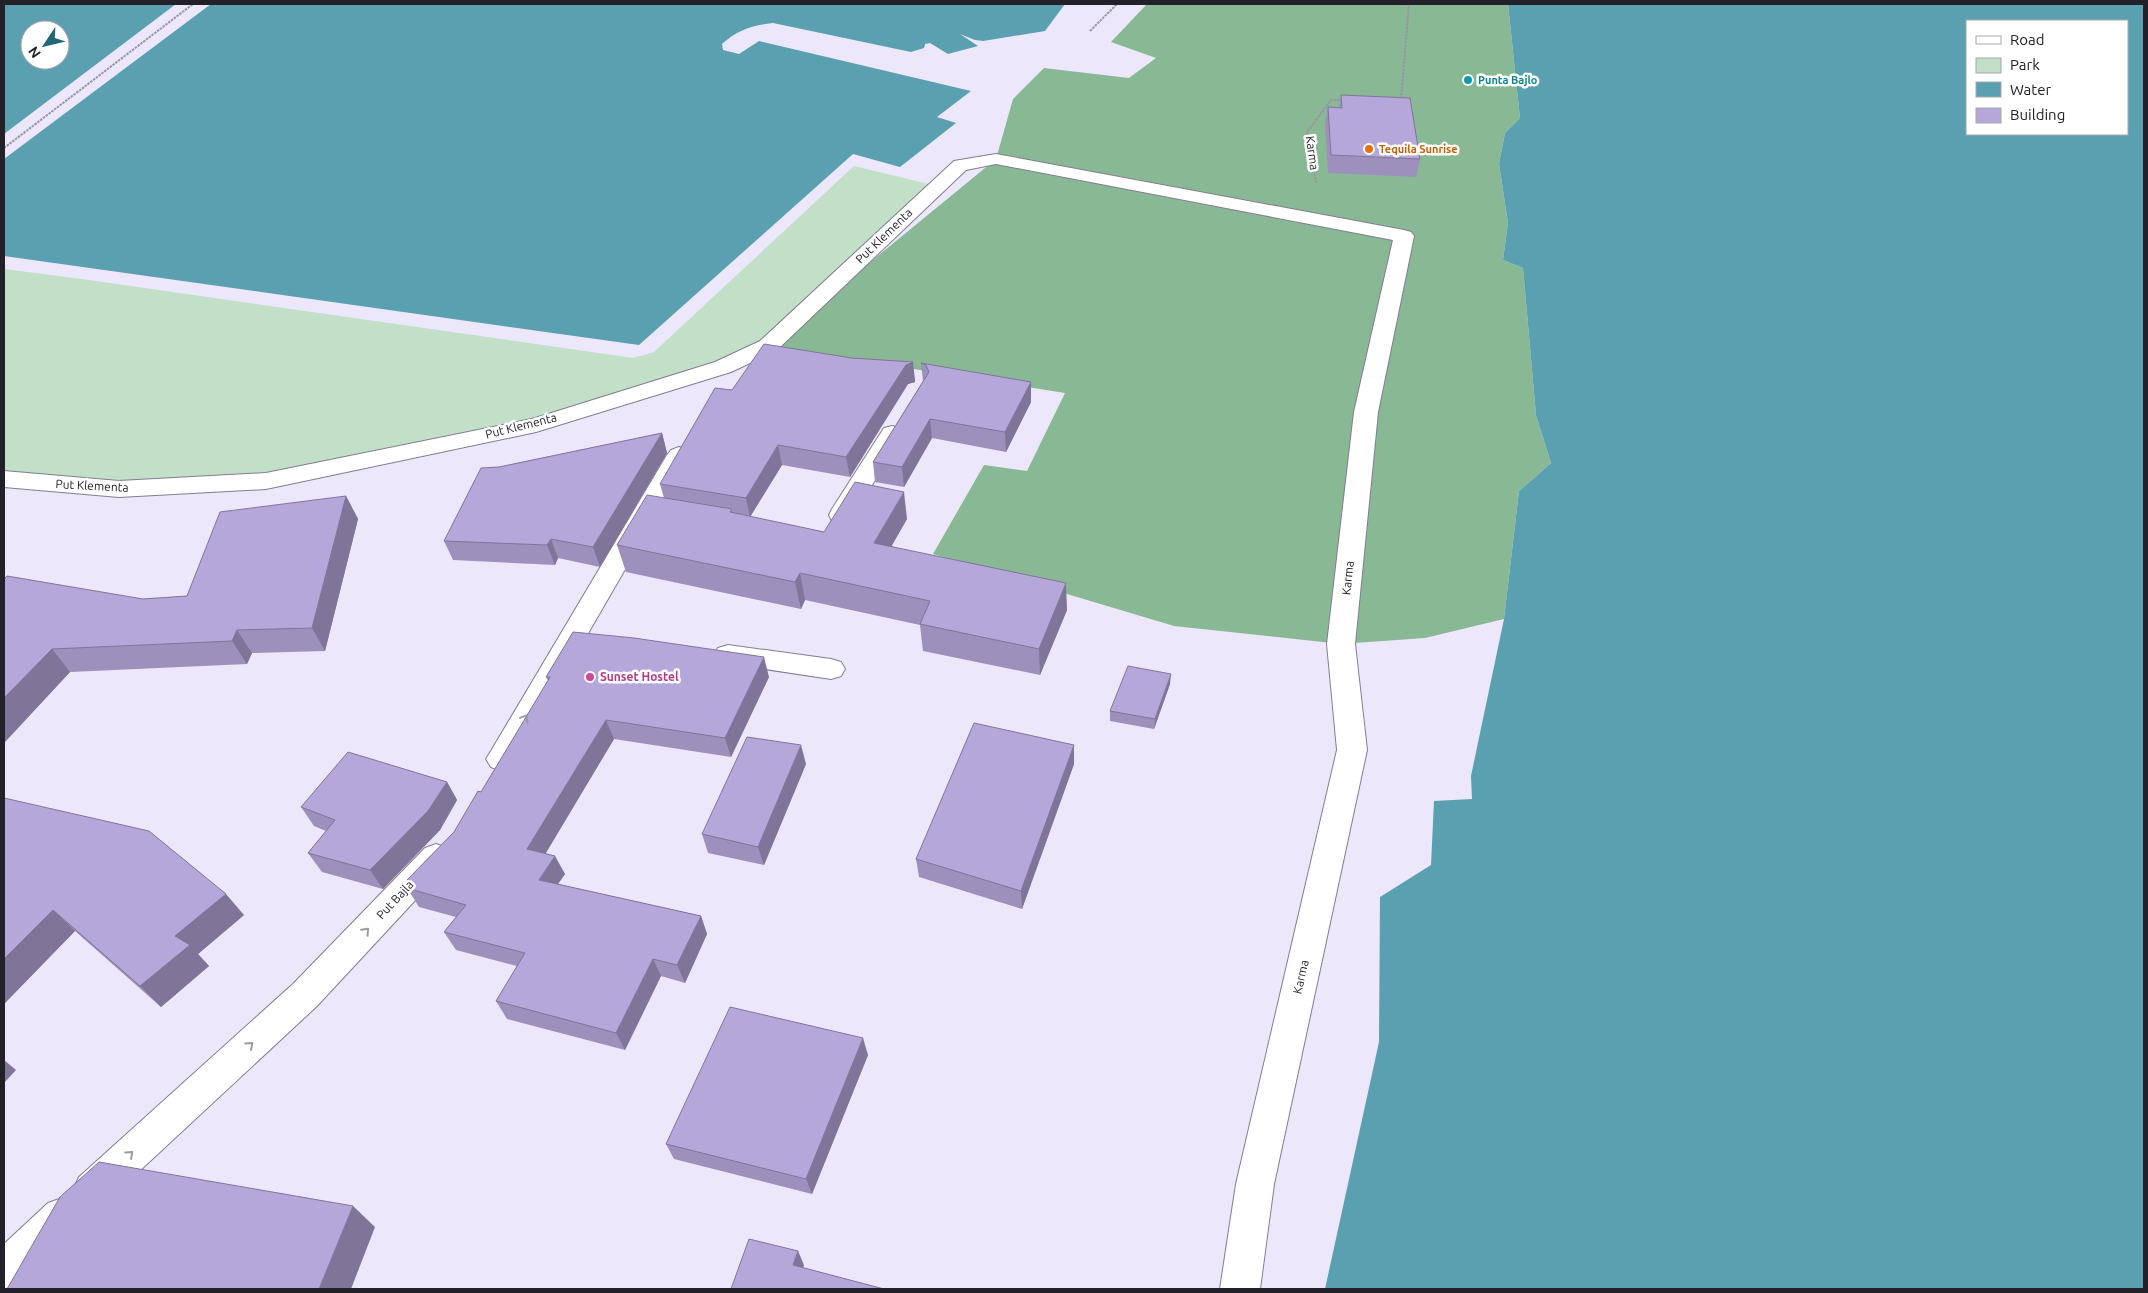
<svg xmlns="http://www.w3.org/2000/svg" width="2148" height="1293" font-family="Ubuntu,sans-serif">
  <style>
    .green { fill: #c2dfc7 }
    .forest { fill: #89b994 }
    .water { fill: #5aa0b0; fill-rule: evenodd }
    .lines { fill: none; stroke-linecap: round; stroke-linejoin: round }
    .lane-casing { stroke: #837c93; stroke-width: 2 }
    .street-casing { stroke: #837c93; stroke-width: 2 }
    .path { stroke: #9995a5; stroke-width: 2; stroke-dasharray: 2.5 1; stroke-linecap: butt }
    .lane { fill: #fff; fill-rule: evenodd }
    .street { fill: #fff; fill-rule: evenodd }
    .wall { fill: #9d90bc }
    .shaded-wall { fill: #7f7599 }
    .building { fill: #b6a7db; stroke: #7f7599 }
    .oneway { stroke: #9c9b9f }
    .culture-dot { fill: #0f9aa8; stroke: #fff; stroke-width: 2 }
    .food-dot { fill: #e8710a; stroke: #fff; stroke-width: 2 }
    .hotel-dot { fill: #d1479c; stroke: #fff; stroke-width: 2 }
    .labels { text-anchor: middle; stroke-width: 5; stroke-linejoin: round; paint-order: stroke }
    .far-culture-label { font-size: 11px; font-weight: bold; fill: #0d838f; stroke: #fff; text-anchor: start }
    .far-food-label { font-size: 11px; font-weight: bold; fill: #c56008; stroke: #fff; text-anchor: start }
    .street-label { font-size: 12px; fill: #222029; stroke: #fff }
    .hotel-label { font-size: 12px; font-weight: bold; fill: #b23c85; stroke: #fff; text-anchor: start }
  </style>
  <rect width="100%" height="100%" fill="#ece7fb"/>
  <path class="green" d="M854,166L937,186L768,346L536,425L266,481L119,489L4,479V269L89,280L633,358L654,352Z"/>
  <path class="forest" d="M1147,4H1508L1520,118L1505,133L1499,164L1508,223L1503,260L1523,268L1536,415L1551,463L1519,491L1504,619L1425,638L1341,644L1174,626L933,554L984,465L1027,471L1065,393L768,346L996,159L1013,99L1044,68L1129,78L1156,58L1111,42Z"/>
  <g class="water">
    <path d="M4,4H176L4,134ZM30,30H60V60H30Z"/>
    <path d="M211,4H1065L1045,31L983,41L975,40L960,34L978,46L948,54L930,43L925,44L924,48L911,52L773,23C753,25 737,30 722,44L723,50L739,54L759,41L971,91L937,117L956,123L900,167L853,154L639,345L4,256V159Z"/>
    <path d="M1508,4H2144V1289H1325L1379,1042L1380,897L1431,865L1434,801L1472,799L1471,776L1504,619L1519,491L1551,463L1536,415L1523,268L1503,260L1508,223L1499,164L1505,133L1520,118ZM1967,21H2127V134H1967Z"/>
  </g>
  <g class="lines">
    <g class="lane-casing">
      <g id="lane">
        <path d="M892,426L900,428L904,433L850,521L841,523L832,521L829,515L832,509L884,428Z"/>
        <path d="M728,645L831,659L841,662L845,669L841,676L831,679L718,662L714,655L718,648Z"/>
      </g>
    </g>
    <g class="street-casing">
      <g id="street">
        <path d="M996,154L1404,230L1411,232L1414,236L1378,412L1355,644L1367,750L1274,1184L1260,1289H1220L1236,1184L1337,750L1327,644L1354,412L1393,240L996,164L966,170L776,351L731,372L536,432L266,489L119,497L4,487V471L119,481L266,473L532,419L715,362L760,341L954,161Z"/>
        <path d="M679,447L687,450L691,455L511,767L501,771L491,767L486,759L491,751L667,455L671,450Z"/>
        <path d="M436,844L447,848L452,857L447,866L317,1006L105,1203L92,1209L79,1203L73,1190L79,1177L293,984L425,848Z"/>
        <path d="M62,1198L76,1203L81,1217L76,1231L18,1284L4,1289V1244L48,1203Z"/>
      </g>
    </g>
    <g class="path">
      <path d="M1090,31L1117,4"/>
      <path d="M1401,99L1409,4"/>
      <path d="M4,148L193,4"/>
      <path d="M1316,183L1307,132L1331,100H1343"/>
    </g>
    <use href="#lane" class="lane"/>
    <use href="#street" class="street"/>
  </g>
  <g class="wall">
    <path d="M1341,95L1420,159L1416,177L1328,173L1325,124L1328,107H1339Z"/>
    <path d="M852,358L913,362L915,382L908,384L850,477L782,465L750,517L824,532L907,519L891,546L1067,610L1040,675L923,651L920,625L805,600L801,609L626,572L617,545L664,498L660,484L732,390Z"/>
    <path d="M921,363L1031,382V402L1006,452L932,438L904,487L875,482L873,462L923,381Z"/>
    <path d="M662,433L667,453L600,567L558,558L555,565L453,560L444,541L499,467Z"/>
    <path d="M346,496L358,519L325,651L252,653L247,664L70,672L4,743V579L143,599L187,596Z"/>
    <path d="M546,677H769L731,757L614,739L545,854L565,874L558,884L701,916L707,934L685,983L661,976L625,1050L507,1019L496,1001L517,966L456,950L444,932L456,917L419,907L407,888L410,884L407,880L454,832L481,792L548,681Z"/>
    <path d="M1170,684L1154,729L1110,721V711Z"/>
    <path d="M806,764L764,865L708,853L702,834Z"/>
    <path d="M1074,764L1022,909L919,877L916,859Z"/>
    <path d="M447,782L457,800L440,830L383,889L322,872L308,853L326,831L314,826L301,807Z"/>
    <path d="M4,798L244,915L198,954L209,966L161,1007L75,931L4,1004Z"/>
    <path d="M868,1055L812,1194L674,1159L666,1144Z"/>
  </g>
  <g class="shaded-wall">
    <path d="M913,362L915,382L908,384L850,477L846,457L906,365Z"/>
    <path d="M1031,382V402L1006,452L1005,432Z"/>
    <path d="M930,419L932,438L904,487L902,467Z"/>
    <path d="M662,433L667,453L600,567L593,547Z"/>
    <path d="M778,445L782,465L750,517L746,498Z"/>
    <path d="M904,492L907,519L878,570L874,543Z"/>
    <path d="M346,496L358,519L325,651L312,628Z"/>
    <path d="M551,539L558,558L555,565L547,545Z"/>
    <path d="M800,573L805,600L801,609L795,582Z"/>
    <path d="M1066,583L1067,610L1040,675L1039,649Z"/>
    <path d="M237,630L252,653L247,664L232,641Z"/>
    <path d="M52,649L70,672L4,743V698Z"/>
    <path d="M764,657L769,677L731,757L725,738Z"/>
    <path d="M1171,674L1170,684L1154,729L1155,719Z"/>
    <path d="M606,720L614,739L537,868L527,849Z"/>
    <path d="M801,745L806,764L764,865L758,847Z"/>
    <path d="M1074,745V764L1022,909L1021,891Z"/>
    <path d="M447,782L457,800L440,830L383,889L370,870Z"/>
    <path d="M555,856L565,874L548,898L539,880Z"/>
    <path d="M226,894L244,915L198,954L209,966L161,1007L140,986L175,936Z"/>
    <path d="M53,910L75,931L4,1004V959Z"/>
    <path d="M701,916L707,934L685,983L677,965Z"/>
    <path d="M653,959L661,976L625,1050L616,1033Z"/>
    <path d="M863,1038L868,1055L812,1194L806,1179Z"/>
    <path d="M4,1060L16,1070L4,1083Z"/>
    <path d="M353,1206L375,1227L351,1289H319Z"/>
    <path d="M798,1251L804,1265L799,1279L793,1265Z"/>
  </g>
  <g class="building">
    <path d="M1341,95L1410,98L1420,159L1331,155L1328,107L1342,108Z"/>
    <path d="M764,344L852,358L913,362L906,365L846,457L778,445L746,498L660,484L715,388L732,390Z"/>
    <path d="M921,363L1031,382L1005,432L930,419L902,467L873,462L929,372L926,365Z"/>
    <path d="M662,433L593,547L551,539L547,545L444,541L481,468L499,467Z"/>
    <path d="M855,482L904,492L874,543L1066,583L1039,649L920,624L930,601L800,573L795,582L617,545L647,495L732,509L730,512L824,532Z"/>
    <path d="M346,496L312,628L237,630L232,641L52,649L4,698V579L7,576L143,599L187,596L220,512Z"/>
    <path d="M573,632L634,638L764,657L725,738L606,720L527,849L555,856L539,880L701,916L677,965L653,959L616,1033L496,1001L525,953L444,932L466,905L407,888L412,882L407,880L454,832L478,791L481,792L550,677H546Z"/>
    <path d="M1128,666L1171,674L1155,719L1110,711Z"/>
    <path d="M974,723L1074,745L1021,891L916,859Z"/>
    <path d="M747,737L801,745L758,847L702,834Z"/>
    <path d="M348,752L447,782L428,811L370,870L308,853L335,820L301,807Z"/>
    <path d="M4,798L149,831L226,894L175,936L190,945L140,986L53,910L4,959Z"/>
    <path d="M730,1007L863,1038L806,1179L666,1144Z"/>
    <path d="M99,1162L353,1206L319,1289H7L60,1197Z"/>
    <path d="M749,1239L798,1251L793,1265L884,1289H731Z"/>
  </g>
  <defs><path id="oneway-chevron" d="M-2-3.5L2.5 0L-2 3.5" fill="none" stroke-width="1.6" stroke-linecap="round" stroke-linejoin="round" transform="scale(1.25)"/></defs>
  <g class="oneway">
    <use href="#oneway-chevron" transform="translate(525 718) rotate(-59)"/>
    <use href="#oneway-chevron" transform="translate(366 931) rotate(-47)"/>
    <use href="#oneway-chevron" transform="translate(250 1045) rotate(-42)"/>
    <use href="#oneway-chevron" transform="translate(130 1154) rotate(-42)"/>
  </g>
  <circle class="culture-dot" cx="1468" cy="80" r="5"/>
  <circle class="food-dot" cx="1369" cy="149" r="5"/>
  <circle class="hotel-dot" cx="590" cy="677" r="5"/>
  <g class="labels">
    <g class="far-culture-label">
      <text x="1478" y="84">Punta Bajlo</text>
    </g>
    <g class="far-food-label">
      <text x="1379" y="153">Tequila Sunrise</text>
    </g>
    <g class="street-label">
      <text transform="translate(1312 153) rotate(82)" y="4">Karma</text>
      <text transform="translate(884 236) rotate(-44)" y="4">Put Klementa</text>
      <text transform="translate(521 426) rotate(-14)" y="4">Put Klementa</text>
      <text transform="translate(92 486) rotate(3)" y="4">Put Klementa</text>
      <text transform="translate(1348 578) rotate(-84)" y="4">Karma</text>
      <text transform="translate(395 900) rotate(-47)" y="4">Put Bajla</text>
      <text transform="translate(1301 977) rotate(-77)" y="4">Karma</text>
    </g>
    <g class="hotel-label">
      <text x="600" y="681">Sunset Hostel</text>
    </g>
  </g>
  <rect width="2148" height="1293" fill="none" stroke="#222029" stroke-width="10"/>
  <rect x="1966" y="20" width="162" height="115" fill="#ffffff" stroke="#a7a6a9"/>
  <rect x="1976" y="36" width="25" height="8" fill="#ffffff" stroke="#a7a6a9"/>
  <text x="2010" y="45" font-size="15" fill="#222029">Road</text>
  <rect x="1976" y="58" width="25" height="15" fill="#c2dfc7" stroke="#a7a6a9"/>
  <text x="2010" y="70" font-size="15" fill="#222029">Park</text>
  <rect x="1976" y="82" width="25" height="15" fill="#5aa0b0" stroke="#a7a6a9"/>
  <text x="2010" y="95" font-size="15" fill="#222029">Water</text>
  <rect x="1976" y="108" width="25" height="15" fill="#b6a7db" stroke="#a7a6a9"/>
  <text x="2010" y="120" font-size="15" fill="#222029">Building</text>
  <g transform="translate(45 45) rotate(235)"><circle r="24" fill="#ffffff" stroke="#a7a6a9"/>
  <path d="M0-4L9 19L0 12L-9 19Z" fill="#216776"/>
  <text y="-8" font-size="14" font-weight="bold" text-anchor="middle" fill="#222029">N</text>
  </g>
</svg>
